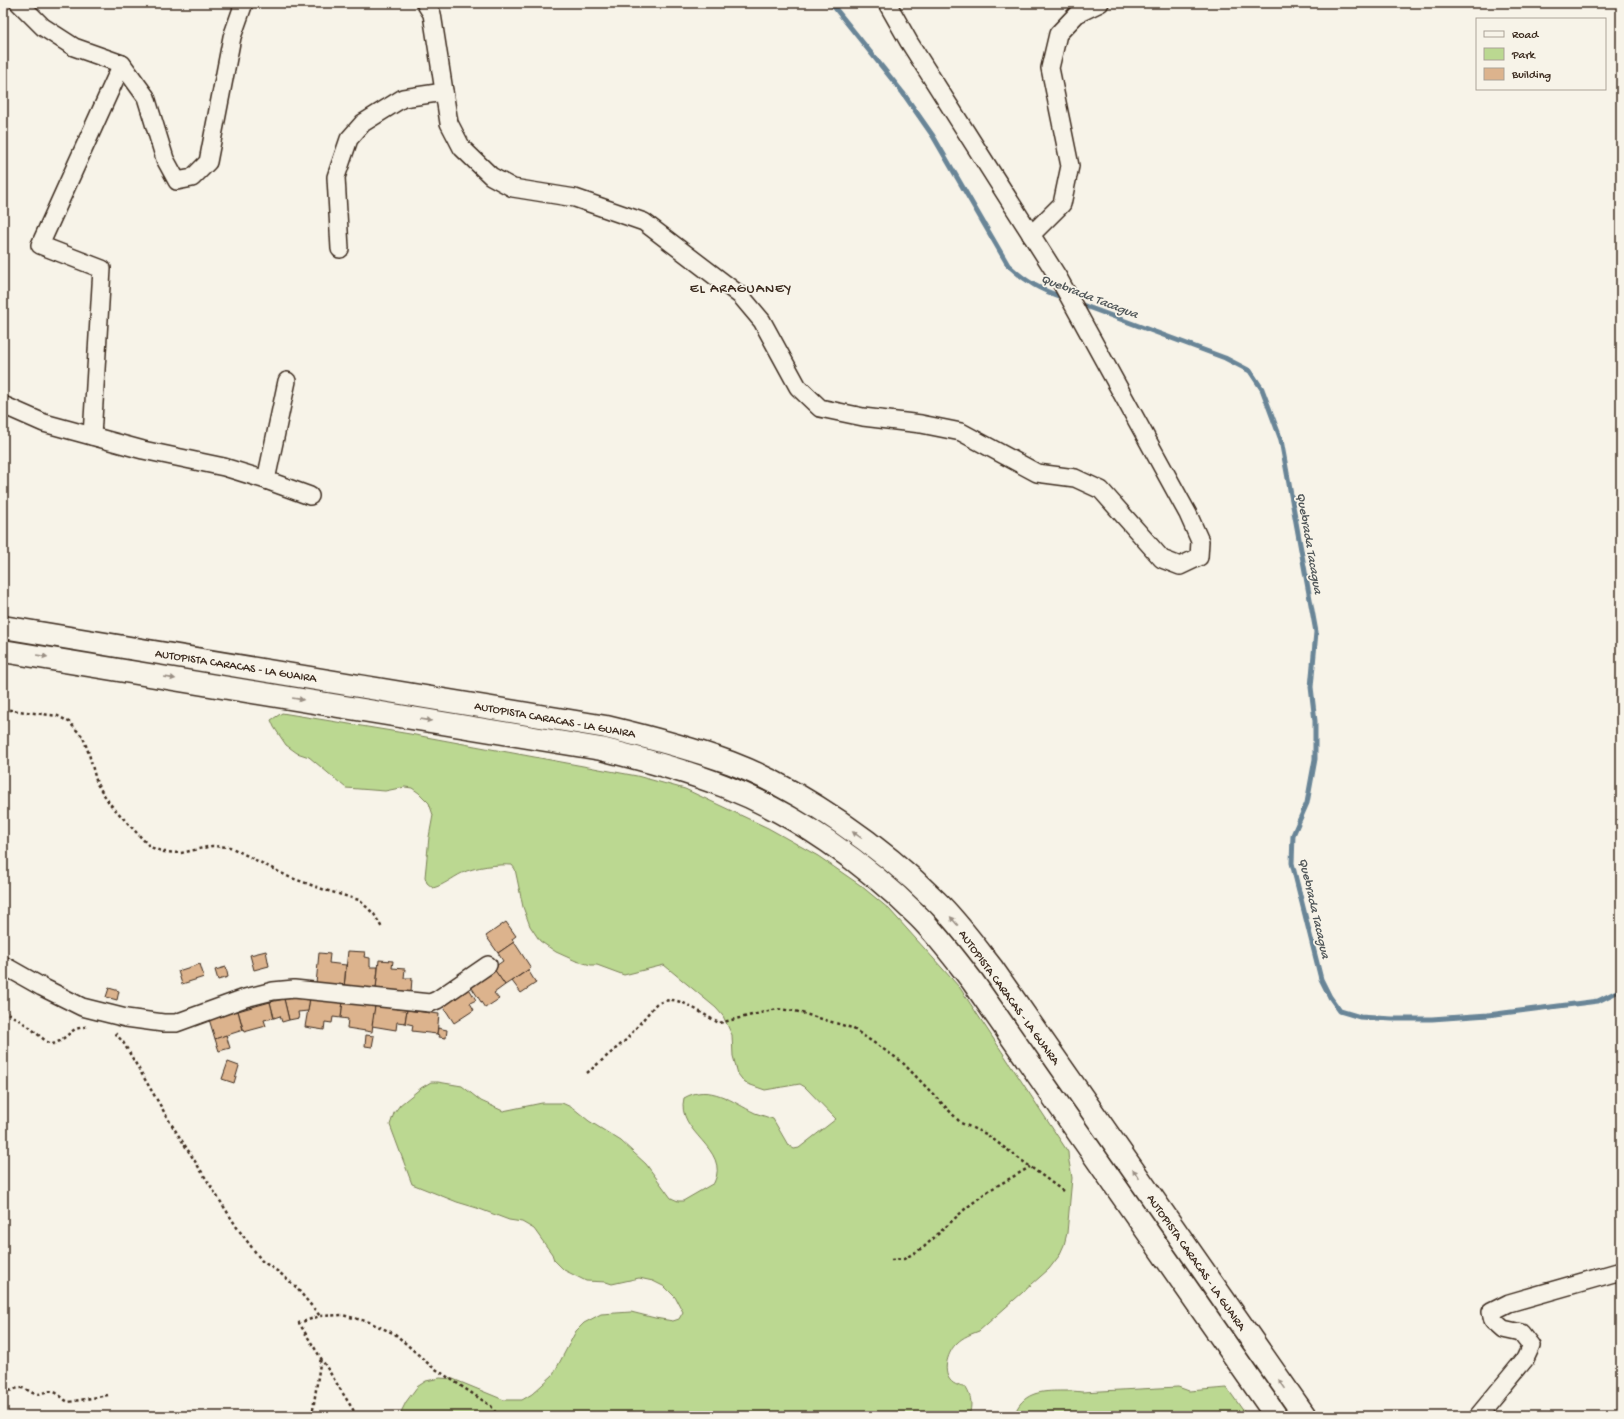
<svg xmlns="http://www.w3.org/2000/svg" width="1624" height="1419" font-family="'Gochi Hand',sans-serif">
  <style>
    .green { fill: #bbd891; stroke: #7b8158 }
    .lines { fill: none; stroke-linecap: round; stroke-linejoin: round }
    .stream { stroke: #698597; stroke-width: 5 }
    .building { fill: #dcb38d; stroke: #3b2a1e }
    .street-casing { stroke: #3b2a1e; stroke-width: 20 }
    .highway-casing { stroke: #3b2a1e; stroke-width: 25 }
    .path { stroke: #3b2a1e; stroke-width: 2.5; stroke-dasharray: 3 3; stroke-linecap: butt }
    .street { stroke: #f7f3e8; stroke-width: 17 }
    .highway { stroke: #f7f3e8; stroke-width: 22 }
    .oneway { fill: #998e83 }
    .labels { text-anchor: middle; stroke-width: 3.5; stroke-linejoin: round; paint-order: stroke }
    .street-label { font-size: 12px; fill: #3b2a1e; stroke: #f7f3e8 }
    .water-label { font-size: 13px; font-style: italic; fill: #52585a; stroke: #f7f3e8 }
    .quarter-label { font-size: 14px; letter-spacing: 1px; fill: #3b2a1e; stroke: #f7f3e8 }
  </style>
  <rect width="100%" height="100%" fill="#f7f3e8"/>
  <filter id="ink" filterUnits="userSpaceOnUse"><feTurbulence type="fractalNoise" baseFrequency=".025" numOctaves="2"/><feDisplacementMap in="SourceGraphic" scale="8" xChannelSelector="R" yChannelSelector="G"/><feConvolveMatrix kernelMatrix="1 2 1 2 8 2 1 2 1" color-interpolation-filters="sRGB"/></filter>
  <g filter="url(#ink)">
    <g class="green">
      <path d="M282,713L410,734L637,776L685,789L768,828L818,856L860,885L889,909L960,988L1068,1152C1068,1161 1071,1169 1072,1178L1067,1233L1064,1245L1059,1256L1049,1269L979,1331C971,1334 963,1337 957,1343C948,1351 942,1370 950,1380C954,1385 960,1386 966,1388C972,1398 972,1405 969,1416H399L406,1402L417,1387L426,1381L440,1378L453,1379L504,1400H522L532,1394L553,1375L576,1331L584,1323L601,1314L631,1312L655,1318L673,1321L679,1319L683,1312L675,1297L665,1287L653,1281L639,1278L612,1284L606,1282L586,1281L564,1270L554,1260L552,1254L534,1229L522,1222L509,1220L477,1208L457,1202L412,1184L390,1125L394,1113L400,1105L421,1088L431,1082H438L462,1086L481,1101L503,1111L542,1103H562L573,1108L589,1121L621,1141L646,1164L671,1198L678,1201H683L714,1183C731,1148 675,1133 684,1098C710,1083 732,1102 755,1113C761,1115 767,1117 773,1119L788,1145L794,1149L799,1148L836,1119L805,1087L800,1084L765,1090L745,1083L738,1074L733,1056L732,1035L723,1016L716,1008L664,965L624,975L597,965H591L576,961L556,952L540,941L530,926L523,907L515,869L512,865C498,864 474,867 462,873C452,878 444,885 433,888L427,883L425,877L429,837L433,815L429,803L419,793L412,788L405,787L385,791L346,788L309,757L297,753L286,745L274,727L271,720Z"/>
      <path d="M1178,1387L1189,1391L1227,1388L1247,1416H1014C1016,1413 1016,1410 1018,1407C1028,1391 1046,1391 1063,1391C1070,1391 1075,1391 1082,1392Z"/>
    </g>
    <g class="lines">
      <g class="stream">
        <path d="M831,3L903,93L933,136L1008,265C1026,282 1041,290 1064,298"/>
        <path d="M1077,303L1225,358L1250,371L1262,389L1281,440L1316,632L1311,687L1315,721V759L1307,803L1293,835L1292,863L1321,979L1330,997L1340,1011L1360,1017L1392,1019H1432L1488,1015L1598,1001L1621,990"/>
      </g>
    </g>
    <g class="building">
      <path d="M506,922L516,936L512,939L514,942L498,953L486,936Z"/>
      <path d="M514,942L531,968L505,985L493,968L503,961L498,953Z"/>
      <path d="M266,951L269,966L254,970L250,955Z"/>
      <path d="M348,951L365,952L364,957L370,958V967H378L376,989L344,987Z"/>
      <path d="M319,953L330,954L329,963L346,965L344,987L316,984Z"/>
      <path d="M379,960L393,961L392,968L405,969L404,978H412L411,992L376,989Z"/>
      <path d="M200,964L204,977L182,984L178,971Z"/>
      <path d="M226,967L228,977L218,980L215,970Z"/>
      <path d="M494,969L505,985L494,993L499,999L485,1008L470,985Z"/>
      <path d="M528,970L536,983L521,993L512,981Z"/>
      <path d="M468,987L476,1000L470,1003L474,1010L454,1023L441,1003Z"/>
      <path d="M109,988L119,991L117,1000L106,997Z"/>
      <path d="M310,997L343,1001L341,1018L333,1017L332,1023L325,1022L324,1030L305,1027Z"/>
      <path d="M310,997L308,1011L298,1012L299,1018L289,1020L284,999Z"/>
      <path d="M284,999L289,1020L282,1022L280,1016L274,1018L270,1002Z"/>
      <path d="M343,1001L375,1006L372,1032L347,1028L348,1019L341,1018Z"/>
      <path d="M270,1002L274,1018L264,1020L266,1026L244,1032L238,1011Z"/>
      <path d="M375,1006L407,1010L405,1023L397,1022L396,1030L372,1026Z"/>
      <path d="M407,1010L439,1014L437,1034L412,1031L413,1025L405,1023Z"/>
      <path d="M238,1011L243,1030L215,1039L209,1019Z"/>
      <path d="M438,1028L447,1030L446,1038L439,1037L440,1035L437,1034Z"/>
      <path d="M226,1035L230,1048L219,1051L215,1039Z"/>
      <path d="M366,1035L374,1036L372,1047L365,1046Z"/>
      <path d="M228,1062L239,1066L234,1083L222,1079Z"/>
    </g>
    <g class="lines">
      <g class="street-casing">
        <g id="street">
          <path d="M19,3L43,27L74,47L122,64L146,97L165,159L177,181L192,178L208,162L232,37L244,3"/>
          <path d="M425,3L432,14L449,123L462,148L491,176L513,188L575,198L644,222L741,296L762,321L798,387L820,408L863,417L921,424L961,432L1037,473L1075,478L1101,490L1162,559L1180,566L1199,557L1200,541L1188,514L1058,277L909,42L887,3"/>
          <path d="M1031,235L1062,204L1070,166L1050,68L1058,34L1077,14L1100,3"/>
          <path d="M340,249L336,177L349,139L363,123L403,98L444,92"/>
          <path d="M3,405L44,423L143,450L224,467L266,480L310,496"/>
          <path d="M92,436L102,269L40,245L122,64"/>
          <path d="M266,480L287,381"/>
          <path d="M3,965L42,987L82,1007L126,1018L163,1023H176L245,998L273,991L294,989L430,1003L437,1000L488,965"/>
          <path d="M1478,1416L1525,1359L1531,1346L1521,1333L1503,1329L1493,1320L1491,1312L1509,1303L1621,1271"/>
        </g>
      </g>
      <g class="highway-casing">
        <g id="highway">
          <path d="M3,627L606,727C648,737 690,748 731,763C802,790 882,847 936,901C957,921 974,945 992,968L1305,1416"/>
          <path d="M3,651L601,749C642,759 684,770 724,786C796,814 864,862 919,917C939,937 956,960 973,982L1276,1416"/>
        </g>
      </g>
      <g class="path">
        <path d="M3,709L58,716L69,722L83,737L89,754L97,784L110,804L150,847L164,852L181,853L212,846L230,847L289,877L325,890L359,900L374,914L382,928"/>
        <path d="M3,1010L28,1026L47,1042L53,1044L60,1041L75,1029L89,1026"/>
        <path d="M115,1033L123,1042L170,1122L238,1229L262,1261L280,1273L295,1286L320,1316"/>
        <path d="M587,1073L626,1040L656,1004C661,1002 667,1000 672,1000C686,1001 707,1017 719,1023L777,1009L795,1011L852,1028L901,1061L961,1123L986,1134L1063,1191"/>
        <path d="M891,1260L904,1259L924,1247L965,1209L988,1191L1030,1167"/>
        <path d="M3,1392C9,1392 15,1388 21,1388C27,1388 30,1393 36,1394C42,1395 47,1389 54,1392C60,1394 63,1400 69,1402L108,1395"/>
        <path d="M312,1416L321,1357"/>
        <path d="M357,1416L299,1323L320,1316L342,1315L369,1322L395,1334L431,1366L491,1406L498,1416"/>
      </g>
      <use href="#street" class="street"/>
      <use href="#highway" class="highway"/>
    </g>
    <defs><path id="oneway-solid" d="M-6-.8H1V-3.2L6.5 0L1 3.2V.8H-6Z"/></defs>
    <g class="oneway">
      <use href="#oneway-solid" transform="translate(42 656) rotate(9)"/>
      <use href="#oneway-solid" transform="translate(170 678) rotate(9)"/>
      <use href="#oneway-solid" transform="translate(298 699) rotate(9)"/>
      <use href="#oneway-solid" transform="translate(426 720) rotate(9)"/>
      <use href="#oneway-solid" transform="translate(857 835) rotate(-145)"/>
      <use href="#oneway-solid" transform="translate(954 921) rotate(-131)"/>
      <use href="#oneway-solid" transform="translate(1136 1174) rotate(-125)"/>
      <use href="#oneway-solid" transform="translate(1282 1384) rotate(-125)"/>
    </g>
  </g>
  <g class="labels">
    <g class="street-label">
      <text transform="translate(236 665) rotate(9)" y="4">AUTOPISTA CARACAS - LA GUAIRA</text>
      <text transform="translate(555 719) rotate(10)" y="4">AUTOPISTA CARACAS - LA GUAIRA</text>
      <text transform="translate(1010 997) rotate(54)" y="4">AUTOPISTA CARACAS - LA GUAIRA</text>
      <text transform="translate(1197 1262) rotate(55)" y="4">AUTOPISTA CARACAS - LA GUAIRA</text>
    </g>
    <g class="water-label">
      <text transform="translate(1090 295) rotate(21)" y="5">Quebrada Tacagua</text>
      <text transform="translate(1311 543) rotate(80)" y="5">Quebrada Tacagua</text>
      <text transform="translate(1316 908) rotate(77)" y="5">Quebrada Tacagua</text>
    </g>
    <g class="quarter-label">
      <text x="741" y="292">EL ARAGUANEY</text>
    </g>
  </g>
  <rect width="1624" height="1419" fill="none" stroke="#f7f3e8" stroke-width="16"/>
  <rect x="8" y="8" width="1608" height="1403" fill="none" stroke="#3b2a1e" stroke-width="1.5" filter="url(#ink)"/>
  <rect x="1476" y="18" width="130" height="72" fill="#f7f3e8" stroke="#aca397"/>
  <rect x="1484" y="31" width="20" height="6" fill="#f7f3e8" stroke="#aca397"/>
  <text x="1512" y="38" font-size="12" fill="#3b2a1e">Road</text>
  <rect x="1484" y="48" width="20" height="12" fill="#bbd891" stroke="#aca397"/>
  <text x="1512" y="58" font-size="12" fill="#3b2a1e">Park</text>
  <rect x="1484" y="68" width="20" height="12" fill="#dcb38d" stroke="#aca397"/>
  <text x="1512" y="78" font-size="12" fill="#3b2a1e">Building</text>
</svg>
